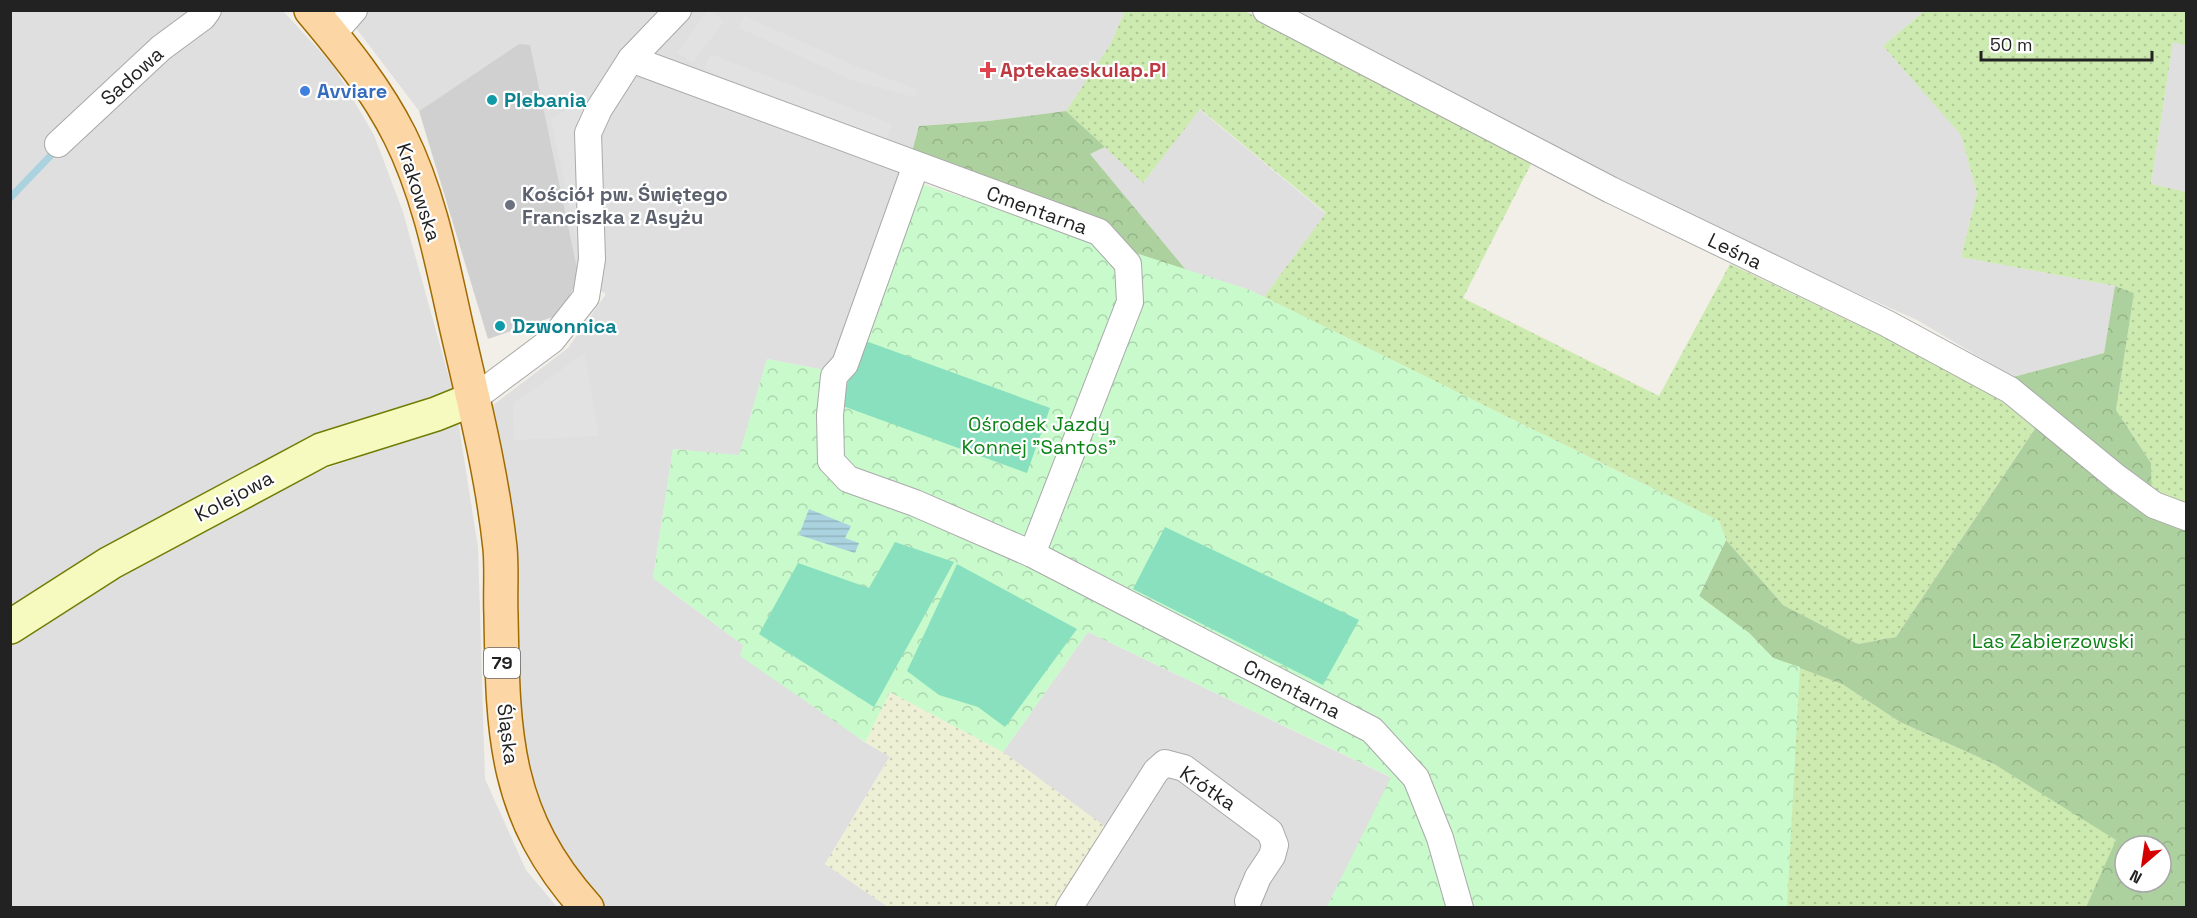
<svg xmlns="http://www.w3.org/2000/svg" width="2197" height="918" font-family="'Space Grotesk',sans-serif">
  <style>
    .residential { fill: #e0dfdf }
    .religious { fill: #d0d0d0 }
    .farmland { fill: url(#farmland-dots) }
    .grass { fill: url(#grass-dots) }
    .forest { fill: url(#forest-crowns); fill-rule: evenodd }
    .park { fill: url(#park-crowns) }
    .pitch { fill: #88e0be }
    .parking { fill: #e2e2e2 }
    .water { fill: url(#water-rules) }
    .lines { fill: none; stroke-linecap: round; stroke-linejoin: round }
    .stream { stroke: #aad3df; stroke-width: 7 }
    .street-casing { stroke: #a9a9a9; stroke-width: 28 }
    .secondary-casing { stroke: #707d05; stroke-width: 36 }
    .primary-casing { stroke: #a06b00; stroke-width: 36 }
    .street { stroke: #fff; stroke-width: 26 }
    .secondary { stroke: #f7fabf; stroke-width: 33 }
    .primary { stroke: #fcd6a4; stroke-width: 33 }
    .health-dot { fill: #e0444e; stroke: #fff; stroke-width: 2 }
    .shop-dot { fill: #3f7fe0; stroke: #fff; stroke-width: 2 }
    .culture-dot { fill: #0f9aa8; stroke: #fff; stroke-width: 2 }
    .worship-dot { fill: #6b7280; stroke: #fff; stroke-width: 2 }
    .labels { text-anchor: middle; stroke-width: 4.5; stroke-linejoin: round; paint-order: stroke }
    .shield { fill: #fff; stroke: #646464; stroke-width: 1.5 }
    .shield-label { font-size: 18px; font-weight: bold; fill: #222 }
    .health-label { font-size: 20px; font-weight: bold; fill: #be3a42; stroke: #fff; text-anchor: start }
    .street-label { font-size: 20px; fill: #222; stroke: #fff }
    .shop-label { font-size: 20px; font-weight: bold; fill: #366cbe; stroke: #fff; text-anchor: start }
    .culture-label { font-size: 20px; font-weight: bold; fill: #0d838f; stroke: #fff; text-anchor: start }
    .worship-label { font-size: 20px; font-weight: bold; fill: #5b616d; stroke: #fff; text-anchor: start }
    .park-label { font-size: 20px; fill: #0c8416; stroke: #fff }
  </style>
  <defs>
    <pattern id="farmland-dots" width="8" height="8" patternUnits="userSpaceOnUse" patternTransform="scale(1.5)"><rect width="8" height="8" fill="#eef0d5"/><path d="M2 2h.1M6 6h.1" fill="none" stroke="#ccceb7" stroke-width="1.8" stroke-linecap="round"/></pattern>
    <pattern id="grass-dots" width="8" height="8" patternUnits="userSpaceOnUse" patternTransform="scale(1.5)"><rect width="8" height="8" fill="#cdebb0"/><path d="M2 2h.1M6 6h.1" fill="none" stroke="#b0c997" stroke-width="1.8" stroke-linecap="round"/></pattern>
    <pattern id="forest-crowns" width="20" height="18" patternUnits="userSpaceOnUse" patternTransform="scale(1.5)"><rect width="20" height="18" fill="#add19e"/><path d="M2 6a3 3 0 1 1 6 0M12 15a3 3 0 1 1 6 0" fill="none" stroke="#95b388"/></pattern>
    <pattern id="park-crowns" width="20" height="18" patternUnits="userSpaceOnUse" patternTransform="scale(1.5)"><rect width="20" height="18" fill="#c8facc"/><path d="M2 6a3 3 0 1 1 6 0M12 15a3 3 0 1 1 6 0" fill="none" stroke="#acd6af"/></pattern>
    <pattern id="water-rules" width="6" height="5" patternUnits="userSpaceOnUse" patternTransform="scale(1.5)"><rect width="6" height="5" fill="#aad3df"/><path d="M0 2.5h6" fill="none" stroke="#92b5bf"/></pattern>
  </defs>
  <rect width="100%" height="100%" fill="#f2efe9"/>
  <g class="residential">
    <path d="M11,11H283L333,65L374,135L403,212L455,399L11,619Z"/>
    <path d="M343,11H1125L1110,45L1066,111L988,121L919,126L911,155L830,371L767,359L739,456L673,449L653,578L743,645L864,742L890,756L825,864L888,907H601L537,813L514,717L488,409L568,348L606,294L579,278L519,44L419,111Z"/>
    <path d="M1291,11H1924L1883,46L1961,134L1977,193L1961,257L2115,286L2104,353L2013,377L1917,320L1646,198Z"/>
    <path d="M2173,41L2186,45V192L2151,184Z"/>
    <path d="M1199,109L1326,214L1264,297L1250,290L1186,270L1089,154L1105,147L1144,182Z"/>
    <path d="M458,420L478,547L485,779L526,870L557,907L11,908V646L25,635L164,548L263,492Z"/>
    <path d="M1088,632L1392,778L1327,907H1064L1109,830L1003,752Z"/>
  </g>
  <path class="religious" d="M519,44L530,45L579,278L559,315L488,339L419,111Z"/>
  <path class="farmland" d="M890,692L1003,752L1110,830L1064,907H888L825,864L890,757L865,742Z"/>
  <g class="grass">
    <path d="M1125,11H1245L1533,160L1463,298L1659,396L1730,264L1959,373L2037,425L1896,637L1858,644L1783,605L1726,540L1719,521L1264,297L1326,213L1200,109L1143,183L1066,111L1110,45Z"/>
    <path d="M1924,11H2186V45L2173,42L2151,184L2186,192V507L2152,496L2151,463L2116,410L2134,293L2115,286L1961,257L1977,193L1961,135L1883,46Z"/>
    <path d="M1773,658L1842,684L1900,722L1994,764L2117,840L2086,907L1327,908L1391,777Z"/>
  </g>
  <g class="forest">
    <path d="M1066,111L1105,147L1090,154L1186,270L1123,249L911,155L919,126L988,121Z"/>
    <path d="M2115,286L2134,293L2116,410L2151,463L2152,496L2186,524V907H2086L2116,840L1994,764L1900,722L1842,684L1773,658L1749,633L1699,596L1726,540L1783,605L1858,644L1896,637L2048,409L2013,377L2104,353ZM2125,846H2161V882H2125Z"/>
  </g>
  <path class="park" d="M922,184L1250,290L1719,521L1726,540L1699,596L1749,633L1773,658L1800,667L1787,907H1327L1391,777L1088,632L1003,752L890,692L865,742L740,656L743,645L653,578L673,449L739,455L767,359L830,371Z"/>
  <g class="pitch">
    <path d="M863,340L1050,408L1027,473L840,405Z"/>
    <path d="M1165,527L1359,620L1323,685L1133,589Z"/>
    <path d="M895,542L954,562L874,707L759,634L798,563L869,588Z"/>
    <path d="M957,564L1077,629L1005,727L978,707L939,695L907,671Z"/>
  </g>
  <g class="parking">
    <path d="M708,10L724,21L693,63L677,52Z"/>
    <path d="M744,16L858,67L918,90L914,97L852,80L739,28Z"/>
    <path d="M710,54L892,124L885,140L704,70Z"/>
    <path d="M583,99L580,134L583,270L551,120Z"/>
    <path d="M585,353L599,436L514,440L513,403Z"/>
  </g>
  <path class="water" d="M809,509L851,526L845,538L859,543L855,553L799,535Z"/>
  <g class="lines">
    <path class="stream" d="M10,198L56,150"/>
    <g class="street-casing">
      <g id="street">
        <path d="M1266,10L1611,190L1886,323L2010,390L2116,477L2154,505L2186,517"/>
        <path d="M332,35L354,10"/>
        <path d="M631,59L1099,232L1128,264L1130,302L1032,554L915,503L848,479L831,461L830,415L834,376L845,364L916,165"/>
        <path d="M58,144L161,48L203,17L208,10"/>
        <path d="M473,399L552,340L586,297L592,259L588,133L599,109L631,59L678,10"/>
        <path d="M1032,554L1372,730L1416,778L1440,838L1460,908"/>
        <path d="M1069,908L1156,771L1165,763L1184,768L1270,832L1275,845L1272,856L1258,877L1248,901"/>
      </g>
    </g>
    <g class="secondary-casing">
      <path id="secondary" d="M10,627L110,563L321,450L436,414L473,399"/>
    </g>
    <g class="primary-casing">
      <path id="primary" d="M311,10C344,49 377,90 400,136C429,194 442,262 456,325C473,399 492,473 500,548C502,570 500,593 501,615C503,733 503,815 587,908"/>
    </g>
    <use href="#street" class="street"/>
    <use href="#secondary" class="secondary"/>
    <use href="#primary" class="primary"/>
  </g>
  <path class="health-dot" d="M985 61h6v6h6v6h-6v6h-6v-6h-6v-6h6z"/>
  <circle class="shop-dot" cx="305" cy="91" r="6"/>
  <g class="culture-dot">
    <circle cx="492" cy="100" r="6"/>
    <circle cx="500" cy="326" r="6"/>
  </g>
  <circle class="worship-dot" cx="510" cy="205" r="6"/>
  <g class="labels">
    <rect class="shield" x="484" y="648" width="36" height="30" rx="4.5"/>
    <g class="shield-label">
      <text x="502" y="669">79</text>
    </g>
    <g class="health-label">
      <text x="1000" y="77">Aptekaeskulap.Pl</text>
    </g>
    <g class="street-label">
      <text transform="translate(132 76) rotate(-42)" y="7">Sadowa</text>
      <text transform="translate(419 192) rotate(72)" y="7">Krakowska</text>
      <text transform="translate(1037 210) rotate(20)" y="7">Cmentarna</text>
      <text transform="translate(1735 251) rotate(26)" y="7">Leśna</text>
      <text transform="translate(234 496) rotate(-28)" y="7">Kolejowa</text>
      <text transform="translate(1292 689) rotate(27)" y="7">Cmentarna</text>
      <text transform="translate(508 734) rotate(83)" y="7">Śląska</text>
      <text transform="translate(1208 788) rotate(34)" y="7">Krótka</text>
    </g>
    <g class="shop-label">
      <text x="317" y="98">Avviare</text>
    </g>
    <g class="culture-label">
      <text x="504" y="107">Plebania</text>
      <text x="512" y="333">Dzwonnica</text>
    </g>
    <g class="worship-label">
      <text x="522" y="201">Kościół pw. Świętego<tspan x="522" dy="23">Franciszka z Asyżu</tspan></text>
    </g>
    <g class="park-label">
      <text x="1039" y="431">Ośrodek Jazdy<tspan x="1039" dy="23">Konnej "Santos"</tspan></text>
      <text x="2053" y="648">Las Zabierzowski</text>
    </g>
  </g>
  <rect width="2197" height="918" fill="none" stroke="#222222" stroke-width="24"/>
  <g transform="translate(2143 864) rotate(209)"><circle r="28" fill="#ffffff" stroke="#a7a7a7" stroke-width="1.5"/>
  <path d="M0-4.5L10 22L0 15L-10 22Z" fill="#d40000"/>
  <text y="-9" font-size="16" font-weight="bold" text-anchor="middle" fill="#222222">N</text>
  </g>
  <path d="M1981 51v9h171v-9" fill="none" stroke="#222222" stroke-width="3"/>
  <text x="1990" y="51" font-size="18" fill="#222222" stroke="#ffffff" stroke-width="4.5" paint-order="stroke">50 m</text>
</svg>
